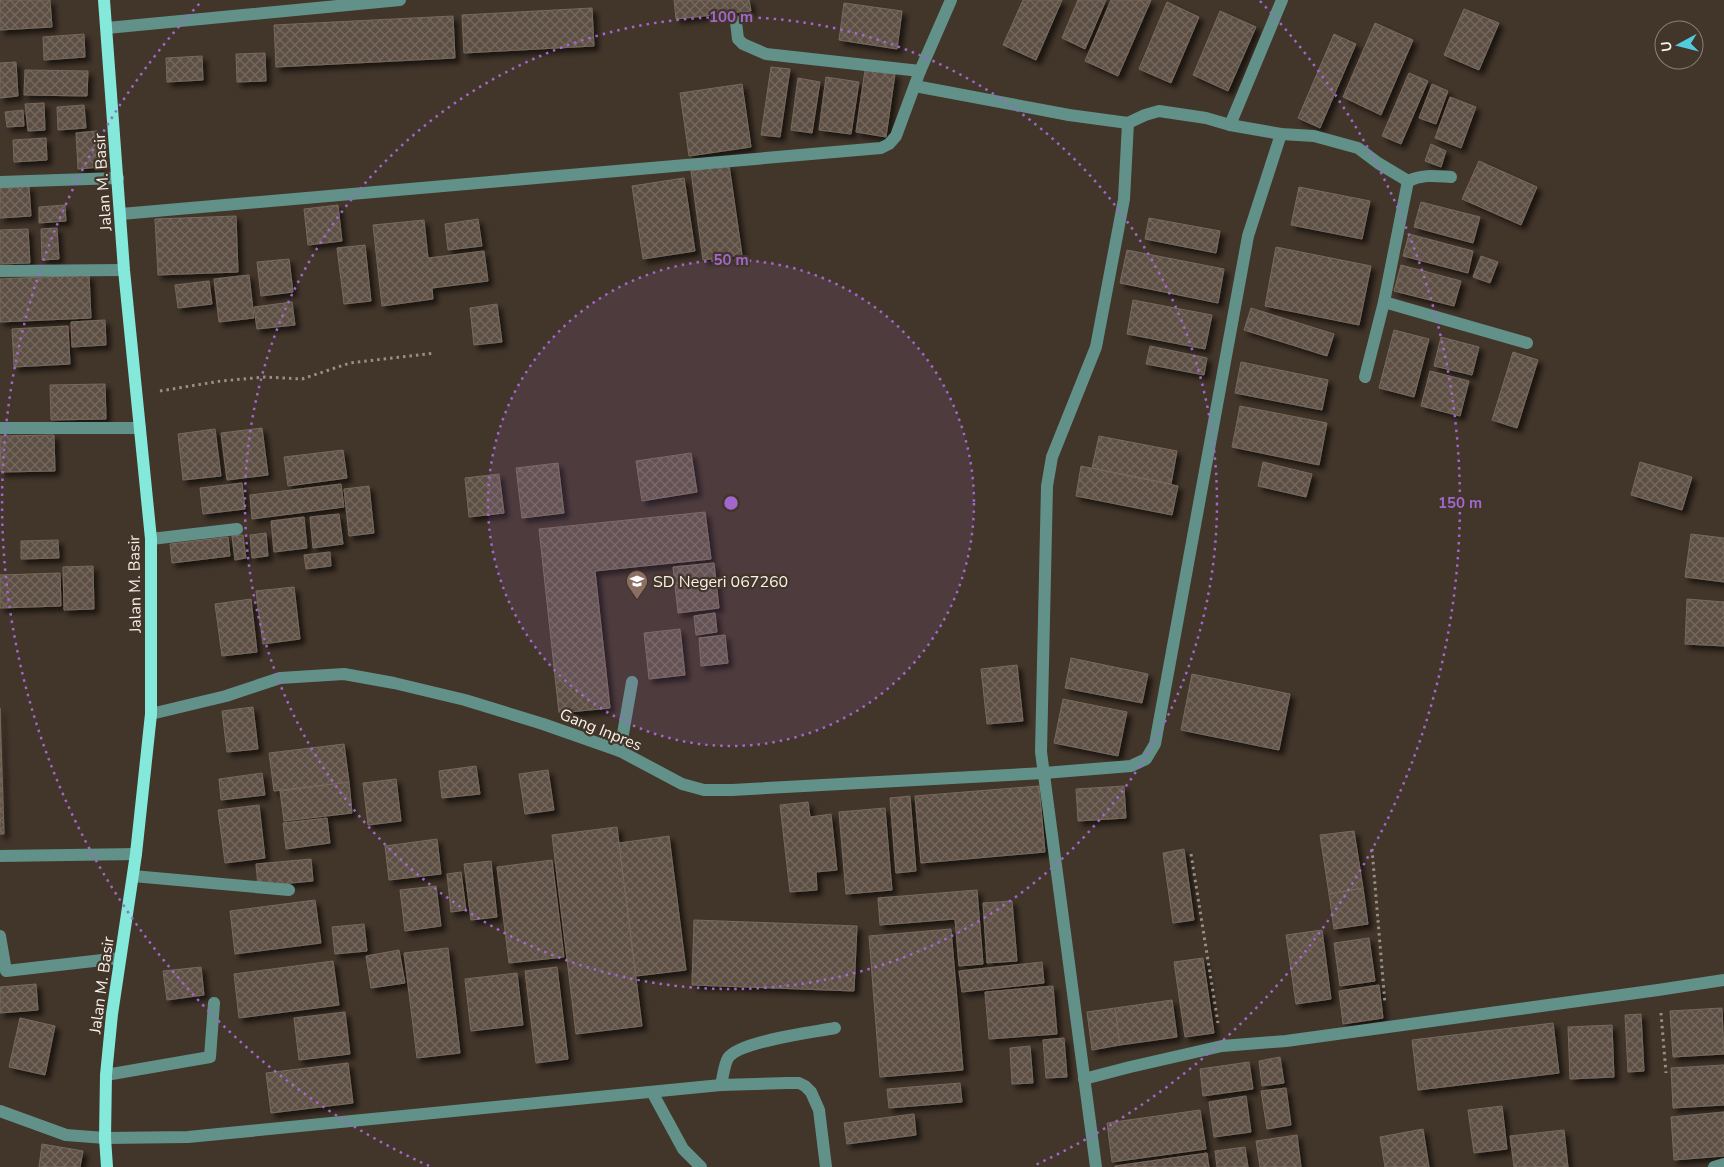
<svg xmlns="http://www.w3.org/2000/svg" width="1724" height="1167" font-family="'Nunito Sans',sans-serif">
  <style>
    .building { fill: url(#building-cross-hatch); stroke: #77695d; filter: url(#shadow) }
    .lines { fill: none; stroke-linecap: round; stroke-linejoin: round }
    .path { stroke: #998f86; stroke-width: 3; stroke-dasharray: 2.5 4; stroke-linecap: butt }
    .minor { stroke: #629189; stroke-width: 12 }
    .major { stroke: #84e9db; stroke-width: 12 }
    .ring { fill: none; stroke: #a167cc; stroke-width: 2.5; stroke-dasharray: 2.5 5 }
    .labels { text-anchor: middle; stroke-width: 4.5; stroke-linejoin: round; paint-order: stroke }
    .street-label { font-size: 16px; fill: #f9f1ea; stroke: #42352a }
    .poi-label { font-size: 16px; fill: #f9f1ea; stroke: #42352a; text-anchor: start }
    .centre { fill: #a167cc; stroke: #42352a; stroke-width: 2.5 }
    .ring-label { font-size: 15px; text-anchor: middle; font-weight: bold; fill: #a167cc; stroke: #42352a; stroke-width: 4.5; stroke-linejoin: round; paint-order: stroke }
  </style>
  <defs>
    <pattern id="building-cross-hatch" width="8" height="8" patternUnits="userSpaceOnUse" patternTransform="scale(1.25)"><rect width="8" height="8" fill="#5d5044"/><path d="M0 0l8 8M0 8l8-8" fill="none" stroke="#756a5f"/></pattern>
    <filter id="shadow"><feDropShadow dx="4.5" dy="4.5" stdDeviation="2.5" flood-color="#0009"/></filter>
  </defs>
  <rect width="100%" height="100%" fill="#42352a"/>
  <g class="building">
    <path d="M0,0H50L52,27L0,30Z"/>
    <path d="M674,0H749L751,11L676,19Z"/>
    <path d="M1023,0H1062L1036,60L1003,45Z"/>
    <path d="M1078,0H1106L1085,49L1062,38Z"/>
    <path d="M1111,0H1151L1118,76L1085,61Z"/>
    <path d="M1167,2L1199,17L1171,83L1139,69Z"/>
    <path d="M844,3L902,11L897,49L839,40Z"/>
    <path d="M592,8L594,46L464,53L462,15Z"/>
    <path d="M1464,9L1499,23L1479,70L1444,55Z"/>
    <path d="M1220,11L1256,27L1228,91L1193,75Z"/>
    <path d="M453,16L455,58L276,67L274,25Z"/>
    <path d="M1375,23L1413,40L1381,115L1343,97Z"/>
    <path d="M84,34L85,57L44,60L43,37Z"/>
    <path d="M1334,34L1356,44L1320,128L1298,118Z"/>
    <path d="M265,53L266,81L237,82L236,54Z"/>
    <path d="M202,56L203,80L167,82L166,58Z"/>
    <path d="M16,62L18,96L0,98V63Z"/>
    <path d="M771,67L790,69L780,137L761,135Z"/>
    <path d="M25,70L88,71L87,96L24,95Z"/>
    <path d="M865,70L895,74L886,137L856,132Z"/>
    <path d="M1409,73L1428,81L1401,144L1382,136Z"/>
    <path d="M826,77L859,82L851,134L819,130Z"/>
    <path d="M798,78L820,82L812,133L791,130Z"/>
    <path d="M742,84L751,147L689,156L680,93Z"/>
    <path d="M1432,84L1448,91L1436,124L1419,118Z"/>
    <path d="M1450,97L1476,107L1461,148L1435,138Z"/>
    <path d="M44,103L45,130L28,131L25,104Z"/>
    <path d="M84,105L86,128L58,130L57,107Z"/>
    <path d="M23,110L24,126L7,127L5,112Z"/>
    <path d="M97,131L100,167L78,169L76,133Z"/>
    <path d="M46,138L47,160L14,162L13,140Z"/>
    <path d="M1431,144L1446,151L1441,167L1425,161Z"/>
    <path d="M1479,161L1537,187L1521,225L1462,199Z"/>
    <path d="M729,165L742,255L703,260L691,171Z"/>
    <path d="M684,178L695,251L643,259L632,186Z"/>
    <path d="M29,186L31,216L0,218V188Z"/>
    <path d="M1299,187L1370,201L1362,239L1291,225Z"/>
    <path d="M1421,202L1480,217L1473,243L1414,227Z"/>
    <path d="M65,205L66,221L39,223V207Z"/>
    <path d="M338,205L342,241L308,245L304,209Z"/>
    <path d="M236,216L238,272L158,275L155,219Z"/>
    <path d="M1149,218L1220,231L1216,253L1145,239Z"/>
    <path d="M478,219L482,246L448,250L445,224Z"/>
    <path d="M424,220L428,258L484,251L488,281L432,288L433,299L382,306L373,225Z"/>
    <path d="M57,228L59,259L42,260L41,229Z"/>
    <path d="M28,229L30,263L0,264V230Z"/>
    <path d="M1409,234L1473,251L1468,273L1403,256Z"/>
    <path d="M365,245L371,301L344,304L337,248Z"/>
    <path d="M1276,247L1371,266L1359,325L1265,306Z"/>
    <path d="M1127,250L1224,269L1218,303L1120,283Z"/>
    <path d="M1481,256L1498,262L1490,283L1473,277Z"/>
    <path d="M289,259L293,292L261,296L257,262Z"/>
    <path d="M1401,265L1461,281L1454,306L1394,291Z"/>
    <path d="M89,275L91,318L0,322V279Z"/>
    <path d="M249,275L254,318L219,322L214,279Z"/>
    <path d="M209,281L212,304L178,308L175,285Z"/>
    <path d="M1133,300L1212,315L1205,349L1127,334Z"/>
    <path d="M292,302L295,325L257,329L254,307Z"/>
    <path d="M497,304L502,342L474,345L470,308Z"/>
    <path d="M1251,308L1334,334L1327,356L1244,330Z"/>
    <path d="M105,320L106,345L72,347L71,322Z"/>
    <path d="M68,326L70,364L14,367L12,329Z"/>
    <path d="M1394,330L1429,339L1414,397L1379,388Z"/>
    <path d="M1441,337L1479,347L1472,375L1434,366Z"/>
    <path d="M1150,346L1207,358L1204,375L1146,364Z"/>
    <path d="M1513,352L1538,360L1517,428L1492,420Z"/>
    <path d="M1241,362L1328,380L1322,410L1235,393Z"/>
    <path d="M1430,371L1469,381L1460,416L1421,406Z"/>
    <path d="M105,384L106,419L51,420L50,385Z"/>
    <path d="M1240,406L1327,423L1319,465L1232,447Z"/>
    <path d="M262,428L268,475L227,480L221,433Z"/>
    <path d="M215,429L221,476L183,480L178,434Z"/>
    <path d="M54,435L55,471L1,472L0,436Z"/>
    <path d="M1099,436L1177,451L1171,484L1092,468Z"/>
    <path d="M343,450L347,478L288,486L284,457Z"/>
    <path d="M691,453L697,492L642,501L636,461Z"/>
    <path d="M1263,462L1312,474L1306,497L1258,486Z"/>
    <path d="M1640,462L1692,477L1682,510L1631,495Z"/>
    <path d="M558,463L564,513L522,518L516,468Z"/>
    <path d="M1081,466L1178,486L1172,515L1076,496Z"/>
    <path d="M499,474L504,513L469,517L465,478Z"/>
    <path d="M242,483L245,509L203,514L200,488Z"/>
    <path d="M341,484L344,507L252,519L250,495Z"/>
    <path d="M369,486L374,533L349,536L344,489Z"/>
    <path d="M705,512L711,559L595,571L610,708L559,713L539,529Z"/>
    <path d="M339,514L343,544L313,548L310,517Z"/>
    <path d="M304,517L307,548L274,552L271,521Z"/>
    <path d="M266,533L268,556L252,558L250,535Z"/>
    <path d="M1691,534L1724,538V582L1685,577Z"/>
    <path d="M243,535L246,558L235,560L232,536Z"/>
    <path d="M228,537L230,556L172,563L170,544Z"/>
    <path d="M58,540L59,558L21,559V541Z"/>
    <path d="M330,552L331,566L306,569L304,555Z"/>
    <path d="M714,563L719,608L678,613L673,567Z"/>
    <path d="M93,566L94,609L64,610L63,567Z"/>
    <path d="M60,573L61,606L0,608V575Z"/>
    <path d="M294,587L300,639L263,644L256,591Z"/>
    <path d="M251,599L257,652L222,656L215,604Z"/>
    <path d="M1687,599L1724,602V646L1685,644Z"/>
    <path d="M715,613L717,632L696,635L694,616Z"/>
    <path d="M680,629L685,675L649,679L644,633Z"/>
    <path d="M725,635L728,663L701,666L699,638Z"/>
    <path d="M1071,658L1148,674L1142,703L1065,688Z"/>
    <path d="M1017,665L1023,721L987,724L981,669Z"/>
    <path d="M1192,674L1290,694L1279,750L1181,730Z"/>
    <path d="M1063,699L1127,712L1118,756L1054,743Z"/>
    <path d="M253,707L258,749L227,752L222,711Z"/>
    <path d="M0,708L4,834H0Z"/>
    <path d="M344,744L349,782L274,791L269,753Z"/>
    <path d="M476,766L480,794L442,798L439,771Z"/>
    <path d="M548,770L554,810L525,814L519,774Z"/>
    <path d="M262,773L265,795L221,800L219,779Z"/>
    <path d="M396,779L401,821L368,825L363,783Z"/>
    <path d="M349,782L352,813L284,821L280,791Z"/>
    <path d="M1039,786L1045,852L921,863L915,796Z"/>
    <path d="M1124,786L1126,818L1078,821L1076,789Z"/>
    <path d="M910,796L916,871L896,873L890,798Z"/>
    <path d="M808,802L810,817L831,814L837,870L816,872L817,890L790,892L780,805Z"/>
    <path d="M259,805L265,858L225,863L218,810Z"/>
    <path d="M885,808L892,890L846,894L839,812Z"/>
    <path d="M327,818L330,843L286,849L283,823Z"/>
    <path d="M617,827L642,1026L576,1034L552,835Z"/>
    <path d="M1354,831L1363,888L1329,894L1320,835Z"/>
    <path d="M669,836L686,970L636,976L619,843Z"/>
    <path d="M437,839L441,874L389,880L385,846Z"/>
    <path d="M1184,849L1194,920L1173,923L1163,853Z"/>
    <path d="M311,859L313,881L258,886L256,864Z"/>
    <path d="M552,860L564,957L509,963L497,867Z"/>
    <path d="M491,861L497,917L471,920L464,864Z"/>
    <path d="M461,872L466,910L451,912L447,874Z"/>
    <path d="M436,886L441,926L405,931L400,890Z"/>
    <path d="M1363,888L1368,924L1334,929L1329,894Z"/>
    <path d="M977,890L983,964L959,966L955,919L880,925L878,898Z"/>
    <path d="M315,900L321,943L235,954L230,911Z"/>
    <path d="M1012,901L1017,961L987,963L983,903Z"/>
    <path d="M694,920L857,926L854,991L692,985Z"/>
    <path d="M364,924L367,951L335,954L332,927Z"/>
    <path d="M951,929L963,1070L880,1077L869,936Z"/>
    <path d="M1322,930L1331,999L1296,1004L1286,935Z"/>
    <path d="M1369,938L1375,981L1340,986L1334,943Z"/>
    <path d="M448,948L460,1053L417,1058L404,953Z"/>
    <path d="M399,950L405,983L371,988L366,956Z"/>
    <path d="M1203,958L1214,1033L1185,1037L1174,962Z"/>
    <path d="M333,961L339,1005L239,1018L234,974Z"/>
    <path d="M1042,962L1044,983L962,992L959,971Z"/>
    <path d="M201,967L204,995L167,1000L163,971Z"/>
    <path d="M557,967L568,1059L536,1063L525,971Z"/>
    <path d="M517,973L523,1025L471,1031L465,979Z"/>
    <path d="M36,984L38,1010L0,1013V987Z"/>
    <path d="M1379,985L1383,1018L1343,1024L1339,991Z"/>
    <path d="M1053,986L1057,1034L989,1039L985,992Z"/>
    <path d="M1172,1000L1177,1037L1120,1045L1115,1008Z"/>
    <path d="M1115,1008L1120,1045L1092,1050L1087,1012Z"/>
    <path d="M1722,1008L1724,1054L1673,1057L1670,1011Z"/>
    <path d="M345,1012L350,1054L299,1060L294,1018Z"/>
    <path d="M1641,1014L1644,1071L1628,1072L1625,1015Z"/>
    <path d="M20,1018L55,1026L45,1075L9,1067Z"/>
    <path d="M1553,1023L1559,1073L1418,1090L1412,1040Z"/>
    <path d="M1612,1025L1614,1077L1570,1079L1568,1027Z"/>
    <path d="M1064,1038L1067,1077L1046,1078L1043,1040Z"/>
    <path d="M1030,1046L1033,1083L1012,1084L1010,1048Z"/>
    <path d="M1280,1057L1284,1083L1262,1086L1259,1061Z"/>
    <path d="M1249,1062L1253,1089L1203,1096L1200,1069Z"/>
    <path d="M348,1063L353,1103L271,1113L266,1073Z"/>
    <path d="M1724,1065V1105L1673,1108L1671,1068Z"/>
    <path d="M960,1083L962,1102L889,1108L887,1089Z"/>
    <path d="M1286,1088L1291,1125L1267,1129L1261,1091Z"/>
    <path d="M1246,1096L1251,1132L1214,1137L1209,1102Z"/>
    <path d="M1502,1106L1507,1149L1474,1153L1468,1110Z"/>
    <path d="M1200,1110L1206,1149L1112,1162L1107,1123Z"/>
    <path d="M1724,1112V1156L1674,1160L1671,1117Z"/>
    <path d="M914,1114L916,1135L847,1144L844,1123Z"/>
    <path d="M1423,1129L1429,1167H1385L1380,1137Z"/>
    <path d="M1564,1130L1568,1167H1514L1510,1136Z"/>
    <path d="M1297,1135L1301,1167H1260L1256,1141Z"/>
    <path d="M42,1144L83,1151L80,1167H39Z"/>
    <path d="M1245,1147L1248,1167H1217L1215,1151Z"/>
    <path d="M1207,1153L1209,1167H1115V1166Z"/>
  </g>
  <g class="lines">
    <g class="path">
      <path d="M160,391L221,381L265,377L302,379L350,363L435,353"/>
      <path d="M1372,849L1385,1004"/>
      <path d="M1191,854L1218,1023"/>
      <path d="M1661,1013L1666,1073"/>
    </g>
    <g class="minor">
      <path d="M736,22L738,39L743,44L766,54L920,71"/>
      <path d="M107,28L400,0"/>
      <path d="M915,86L1069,115L1128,123L1145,115L1159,111L1206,118L1230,125L1281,134L1314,136L1358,148L1378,163L1408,181C1423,174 1435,176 1451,177"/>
      <path d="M1230,125L1282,0"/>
      <path d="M0,182L118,178"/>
      <path d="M121,214L881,148L889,144L896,136L920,71L951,0"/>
      <path d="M0,271L124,270"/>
      <path d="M1384,302L1527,343"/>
      <path d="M1365,377L1384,302L1408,181"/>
      <path d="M0,428H140"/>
      <path d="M151,539L237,529"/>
      <path d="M151,714L226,696L280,678L344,674L394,683L465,700L543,724L620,751L682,784L704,790H732L1044,773L1131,766L1146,759L1155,744L1248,236L1281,134"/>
      <path d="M620,751L632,682"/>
      <path d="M0,856L136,854"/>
      <path d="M133,876L289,890"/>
      <path d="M0,936L6,971L120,958"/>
      <path d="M106,1075L210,1057L214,1003"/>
      <path d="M1084,1079L1130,1067L1222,1046L1286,1041L1658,990L1724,980"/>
      <path d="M721,1085C723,1077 724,1065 728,1058C739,1041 814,1032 835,1028"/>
      <path d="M652,1092L683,1149L701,1167"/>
      <path d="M0,1111L66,1135L105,1138L188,1137L721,1085L787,1083H799L805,1086L811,1092L819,1110L826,1167"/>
      <path d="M1096,1167L1041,752L1047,486L1052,457L1096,347L1124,199L1128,123"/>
      <path d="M1714,1167L1724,1164"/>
    </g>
    <path class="major" d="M104,0L124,270L151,539V714L136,854L112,1014L106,1075L105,1138L107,1167"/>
  </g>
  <circle cx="731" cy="503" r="243" fill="#a167cc" fill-opacity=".12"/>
  <g class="ring">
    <circle cx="731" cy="503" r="243"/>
    <circle cx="731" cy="503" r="486"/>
    <path d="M429 1166A729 729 0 0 1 202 1M1260 1A729 729 0 0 1 1033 1166"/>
  </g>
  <defs>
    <g id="school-pin" transform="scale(1.125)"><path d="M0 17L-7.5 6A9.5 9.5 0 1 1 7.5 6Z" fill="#8d6e63" stroke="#42352a"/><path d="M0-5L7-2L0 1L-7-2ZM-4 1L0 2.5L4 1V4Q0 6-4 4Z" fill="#fff"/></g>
  </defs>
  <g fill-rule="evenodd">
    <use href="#school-pin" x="637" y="581"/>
  </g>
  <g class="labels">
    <g class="street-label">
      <text transform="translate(102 182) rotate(-94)" y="6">Jalan M. Basir</text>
      <text transform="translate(134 584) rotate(-91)" y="6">Jalan M. Basir</text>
      <text transform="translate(601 729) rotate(22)" y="6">Gang Inpres</text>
      <text transform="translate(101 985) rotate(-82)" y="6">Jalan M. Basir</text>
    </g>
    <g class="poi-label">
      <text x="653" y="587">SD Negeri 067260</text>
    </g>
  </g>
  <circle cx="731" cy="503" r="8" class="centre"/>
  <g class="ring-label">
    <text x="731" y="22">100 m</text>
    <text x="731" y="265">50 m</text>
    <text x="1460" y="508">150 m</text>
  </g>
  <g transform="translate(1679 45) rotate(263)"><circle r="24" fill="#42352a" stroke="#8b8077"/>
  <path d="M0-4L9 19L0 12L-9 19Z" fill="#54cade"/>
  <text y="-8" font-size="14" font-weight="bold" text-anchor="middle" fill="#f9f1ea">U</text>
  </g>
</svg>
